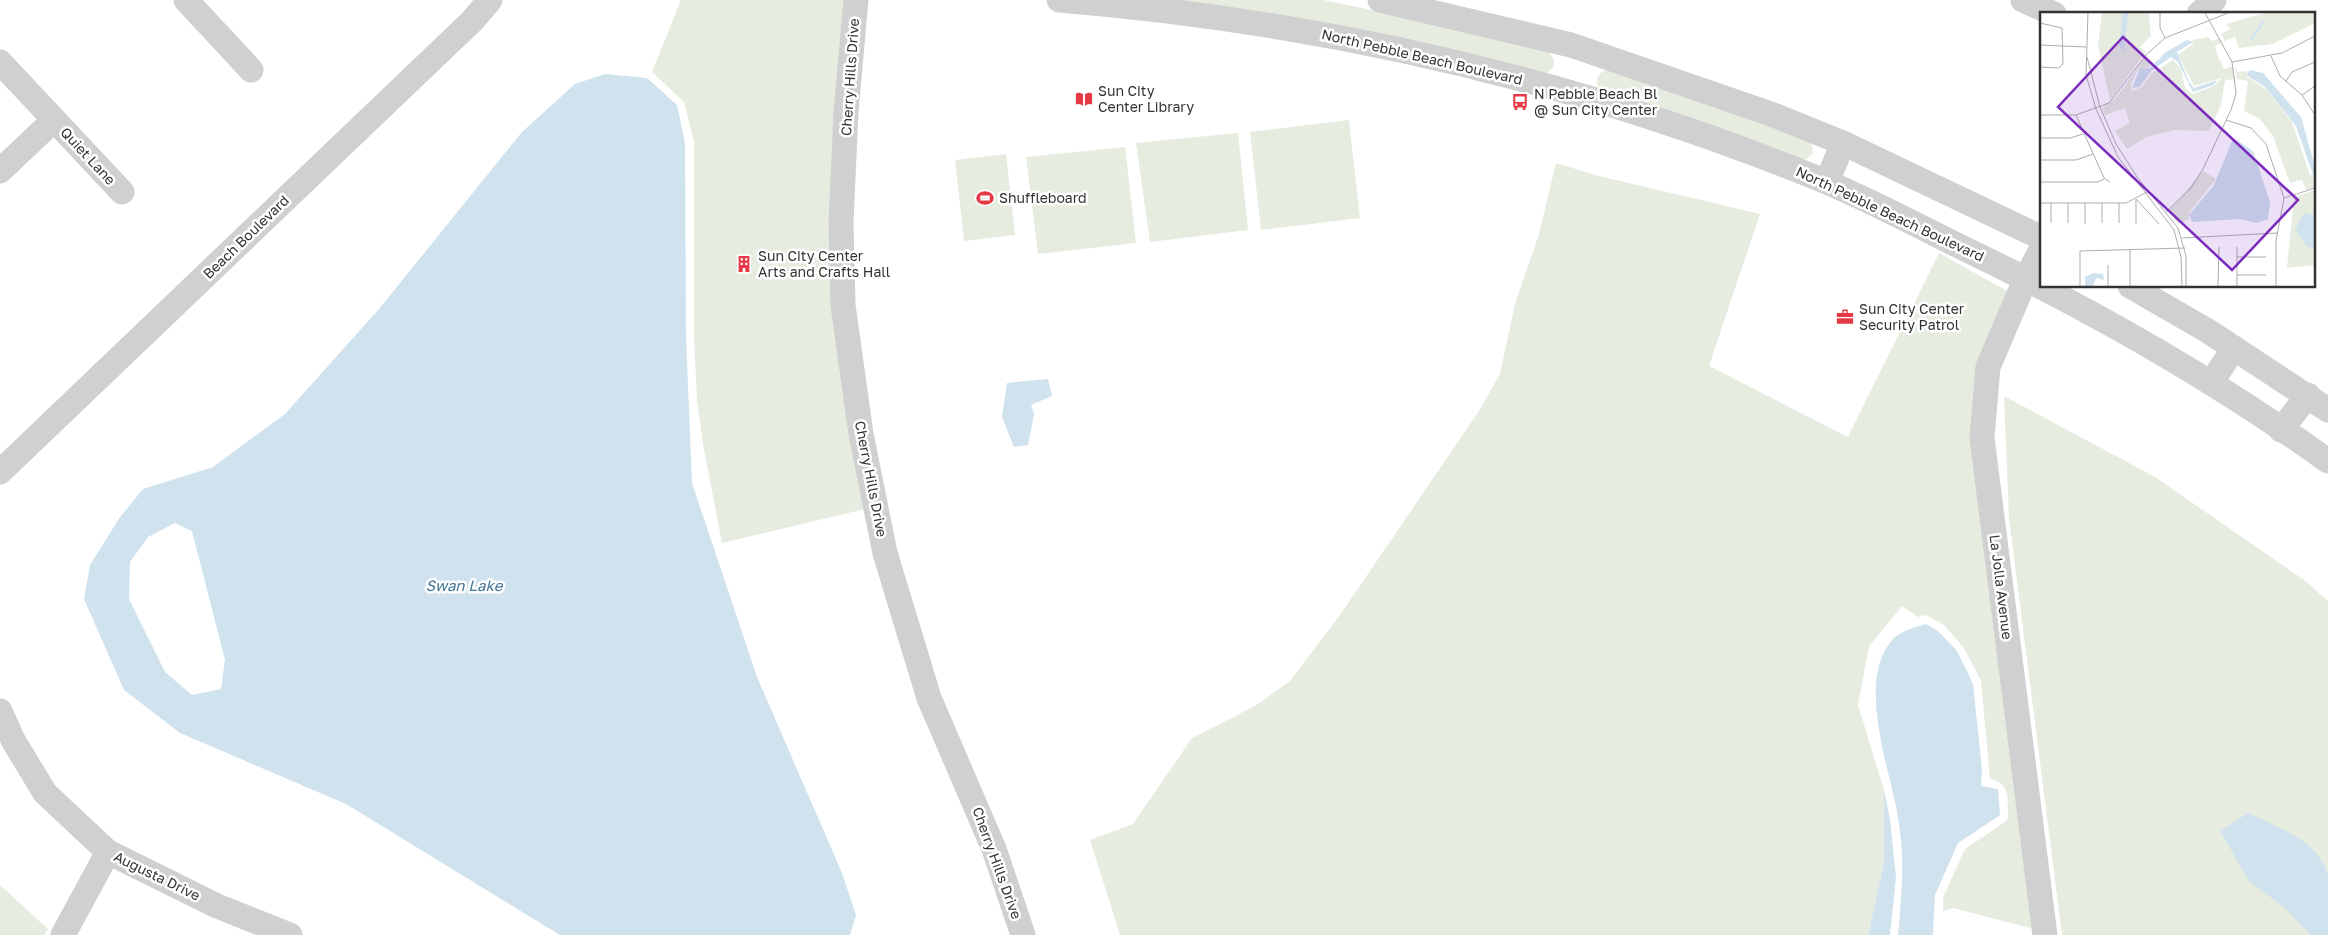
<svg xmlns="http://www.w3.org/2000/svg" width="2328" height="935" font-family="'Golos Text',sans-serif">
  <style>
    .green { fill: #e6ecdf }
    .water { fill: #cfe2ee; fill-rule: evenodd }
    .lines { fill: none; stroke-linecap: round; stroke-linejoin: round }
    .minor { stroke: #d0d0d0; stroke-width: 25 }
    .labels { text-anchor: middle; stroke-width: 5; stroke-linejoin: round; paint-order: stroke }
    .street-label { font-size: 14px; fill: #333; stroke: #fff }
    .poi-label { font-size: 14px; fill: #333; stroke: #fff; text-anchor: start }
    .water-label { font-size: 15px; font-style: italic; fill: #3f7597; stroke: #fff }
    .inset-river { fill: none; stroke: #cfe2ee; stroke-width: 2.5 }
    .inset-road { fill: none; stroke: #adadad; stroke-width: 1 }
    .view { fill: #7b2cbf; fill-opacity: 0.15; stroke: #7b2cbf; stroke-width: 2.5 }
    .inset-edge { fill: none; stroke: #333; stroke-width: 2.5 }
  </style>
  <rect width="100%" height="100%" fill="#fff"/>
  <g class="green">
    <path d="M681,0H846L842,46L865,509L722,543L703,444L697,400L694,338V142L684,102L652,72Z"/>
    <path d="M1163,0H1323L1454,27L1549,52L1554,60V66L1546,74Z"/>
    <path d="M1610,69L1811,141L1813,153L1804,161L1601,91C1593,82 1597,71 1610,69Z"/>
    <path d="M1349,120L1360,218L1261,230L1250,132Z"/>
    <path d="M1238,133L1248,230L1150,242L1136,143Z"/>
    <path d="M1125,147L1136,243L1038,254L1026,157Z"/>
    <path d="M1006,154L1015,235L964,241L955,160Z"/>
    <path d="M1556,163L1599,176L1760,214L1709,366L1848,437L1939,253L2009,292L1979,362L2034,929L1953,908L1943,911V898L1965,849L2005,822L2008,818C2007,799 2012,784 1990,779L1981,681L1964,648L1944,625L1926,615L1918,617L1902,606L1869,646L1858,705L1884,790V863L1868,935H1120L1090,840L1133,824L1192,738L1255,706L1290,681L1340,615L1479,411L1500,374L1515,304L1539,234Z"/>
    <path d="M2004,396L2155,477L2304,580L2328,601V935H2062L2009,518Z"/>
    <path d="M0,885L48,929L44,935H0Z"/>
  </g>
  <g class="water">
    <path d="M605,74L647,78L677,105L685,143L686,337L692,483L757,677L842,873L856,915L850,935H560L346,804L180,733L124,690L84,599L90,565L120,517L143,489L213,467L285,414L379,309L522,132L575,84ZM175,523L192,531L225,660L221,689L192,695L165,672L129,599L130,562L148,537Z"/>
    <path d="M1048,379L1052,396L1031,405L1034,414L1028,445L1014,447L1002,417L1007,383Z"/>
    <path d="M1926,624L1938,631L1957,651L1973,684L1982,769L1981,786L1998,789L2000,815L1958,843L1935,895L1933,935H1898C1902,894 1905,859 1898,817C1890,769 1856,682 1892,640C1900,631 1915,627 1926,624Z"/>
    <path d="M1884,790L1890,819L1896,877L1890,935H1868L1884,863Z"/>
    <path d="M2248,813C2277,827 2319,840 2328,876C2328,890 2328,920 2328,935H2311L2285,908L2249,881L2220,831Z"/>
  </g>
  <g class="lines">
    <g class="minor">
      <path d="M186,0L251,70"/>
      <path d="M856,0L846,112L841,222L843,305L861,434L885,553L929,698L994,849L1023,935"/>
      <path d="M1059,0C1317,21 1572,79 1812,176C1865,197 1916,225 1967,250C2092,310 2215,380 2328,461"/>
      <path d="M1380,0L1571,45L1771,114L1843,143L2042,238"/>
      <path d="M2023,0L2054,14"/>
      <path d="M2199,14L2214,0"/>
      <path d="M0,62L122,192"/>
      <path d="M0,171L54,120"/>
      <path d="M1827,182L1843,143"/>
      <path d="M2042,248L2026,278L1988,367L1982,438L2045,935"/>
      <path d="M2130,286L2208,331L2328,410"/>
      <path d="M2211,383L2234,348"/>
      <path d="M2281,430L2308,395"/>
      <path d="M0,472L472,21L490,0"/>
      <path d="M0,711L13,740L45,793L108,852L217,906L290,935"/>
      <path d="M63,935L108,852"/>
    </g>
  </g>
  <defs>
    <g id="library-bare" transform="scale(1.35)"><path d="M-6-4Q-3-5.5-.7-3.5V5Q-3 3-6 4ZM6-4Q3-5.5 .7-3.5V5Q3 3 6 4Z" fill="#e63946" stroke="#fff" stroke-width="2.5" paint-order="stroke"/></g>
    <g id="bus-bare" transform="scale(1.35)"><path d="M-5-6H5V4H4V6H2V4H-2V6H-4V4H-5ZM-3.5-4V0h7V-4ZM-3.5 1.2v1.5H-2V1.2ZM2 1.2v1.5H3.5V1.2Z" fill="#e63946" stroke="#fff" stroke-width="2.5" paint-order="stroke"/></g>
    <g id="stadium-bare" transform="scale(1.35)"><path d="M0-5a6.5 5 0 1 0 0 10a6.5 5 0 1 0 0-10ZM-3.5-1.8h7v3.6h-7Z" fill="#e63946" stroke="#fff" stroke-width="2.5" paint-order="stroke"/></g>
    <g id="building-bare" transform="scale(1.35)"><path d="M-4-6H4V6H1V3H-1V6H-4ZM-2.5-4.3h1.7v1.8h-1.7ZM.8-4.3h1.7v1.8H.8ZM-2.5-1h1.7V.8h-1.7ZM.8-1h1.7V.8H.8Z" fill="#e63946" stroke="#fff" stroke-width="2.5" paint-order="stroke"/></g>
    <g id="office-bare" transform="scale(1.35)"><path d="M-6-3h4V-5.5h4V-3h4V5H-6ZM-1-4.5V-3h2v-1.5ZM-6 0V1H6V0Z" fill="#e63946" stroke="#fff" stroke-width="2.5" paint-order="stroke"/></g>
  </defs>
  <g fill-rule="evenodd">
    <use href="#library-bare" x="1084" y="99"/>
    <use href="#bus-bare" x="1520" y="102"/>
    <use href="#stadium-bare" x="985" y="198"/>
    <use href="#building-bare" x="744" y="264"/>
    <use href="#office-bare" x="1845" y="317"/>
  </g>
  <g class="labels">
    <g class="street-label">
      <text transform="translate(1422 57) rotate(13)" y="5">North Pebble Beach Boulevard</text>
      <text transform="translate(850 77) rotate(-86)" y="5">Cherry Hills Drive</text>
      <text transform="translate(88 156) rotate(47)" y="5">Quiet Lane</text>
      <text transform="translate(1890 214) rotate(25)" y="5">North Pebble Beach Boulevard</text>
      <text transform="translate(246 237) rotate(-44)" y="5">Beach Boulevard</text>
      <text transform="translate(871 479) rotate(79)" y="5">Cherry Hills Drive</text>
      <text transform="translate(2001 587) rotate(83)" y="5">La Jolla Avenue</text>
      <text transform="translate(997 863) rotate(70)" y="5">Cherry Hills Drive</text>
      <text transform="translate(157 876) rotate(26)" y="5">Augusta Drive</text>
    </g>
    <g class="poi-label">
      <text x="1098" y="96">Sun City<tspan x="1098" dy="16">Center Library</tspan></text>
      <text x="1534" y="99">N Pebble Beach Bl<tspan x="1534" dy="16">@ Sun City Center</tspan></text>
      <text x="999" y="203">Shuffleboard</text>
      <text x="758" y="261">Sun City Center<tspan x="758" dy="16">Arts and Crafts Hall</tspan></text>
      <text x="1859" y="314">Sun City Center<tspan x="1859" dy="16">Security Patrol</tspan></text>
    </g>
    <g class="water-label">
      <text x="464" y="591">Swan Lake</text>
    </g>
  </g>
  <g transform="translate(2040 12)">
    <rect width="275" height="275" fill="#fff"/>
    <path d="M62,1H109L111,24L100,35L106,40L70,88L58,33ZM225,1H275V11L232,32L199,36L195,25L185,29L181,22L190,17L186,12ZM168,25L172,29L180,26L182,30L175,34L178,45L184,57L193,54L195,67L185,68L181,93L169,119L135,118L106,125L87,137L75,119L90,111L85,96L65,103L62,96L75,87L105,46L111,54L97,59L91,72L92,79L102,75L112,61L133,48L141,57L145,76L153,82L174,74L182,66L154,74L138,43L153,32L152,28ZM194,54L198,60L207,59L206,64L226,77L252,110L270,163H275V175L266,178L262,168L250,171L233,124L220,107L204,99L208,69L197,67ZM163,159L176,167L150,199L149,207L138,212L129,199ZM275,178V253L247,256L254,185Z" fill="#e6ecdf"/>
    <path d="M83,1H88L84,40L79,34ZM147,28L153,30L137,40L149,70L154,76L177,68L174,73L153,80L138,50L131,45L111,59L100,75L92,76L100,57L110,56L126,40ZM210,58L223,61L261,105L275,155L273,163L256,114L225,75L206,63ZM197,128L213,139L230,190L228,207L216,211L200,207L152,210L149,203L174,173L192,129ZM264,201L275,204V236L267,235L255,218ZM53,261L63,262L64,268L56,266L53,274H45V265Z" fill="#cfe2ee"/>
    <path class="inset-river" d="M211,28L223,10"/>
    <path class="inset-road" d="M48,1L46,63L56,97L78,145L134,218L141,245L142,274M120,1V16L125,26M0,11L22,16L23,52L19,56L0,55M0,33L46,35M231,44L240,64L262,83L275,103M47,45L60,95L76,132L97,165L138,216L146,244V274M192,50L242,41L275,24M246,69L252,60L275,50M262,83L275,74M0,103H36L69,91L107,42L125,26L188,1M36,103L64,166L70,170M186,108L211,116L226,132L244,186L236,229V274M0,126H30L43,122M0,148H36L53,142M0,170H58L64,167M244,186L275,176M0,191H86L107,180M28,191V211M45,191V212M62,191V211M79,191V211M126,200L151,176L163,157L191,98L196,81L192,50L165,1M11,211V191M96,212V187L119,212M142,226L237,221M197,235V274M90,238V274M197,245H226M68,253V274M197,263H226M40,274V239L145,236M178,274L179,235"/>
    <path class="view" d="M83,25L258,188L192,258L18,95Z"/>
    <rect width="275" height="275" class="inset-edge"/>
  </g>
</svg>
